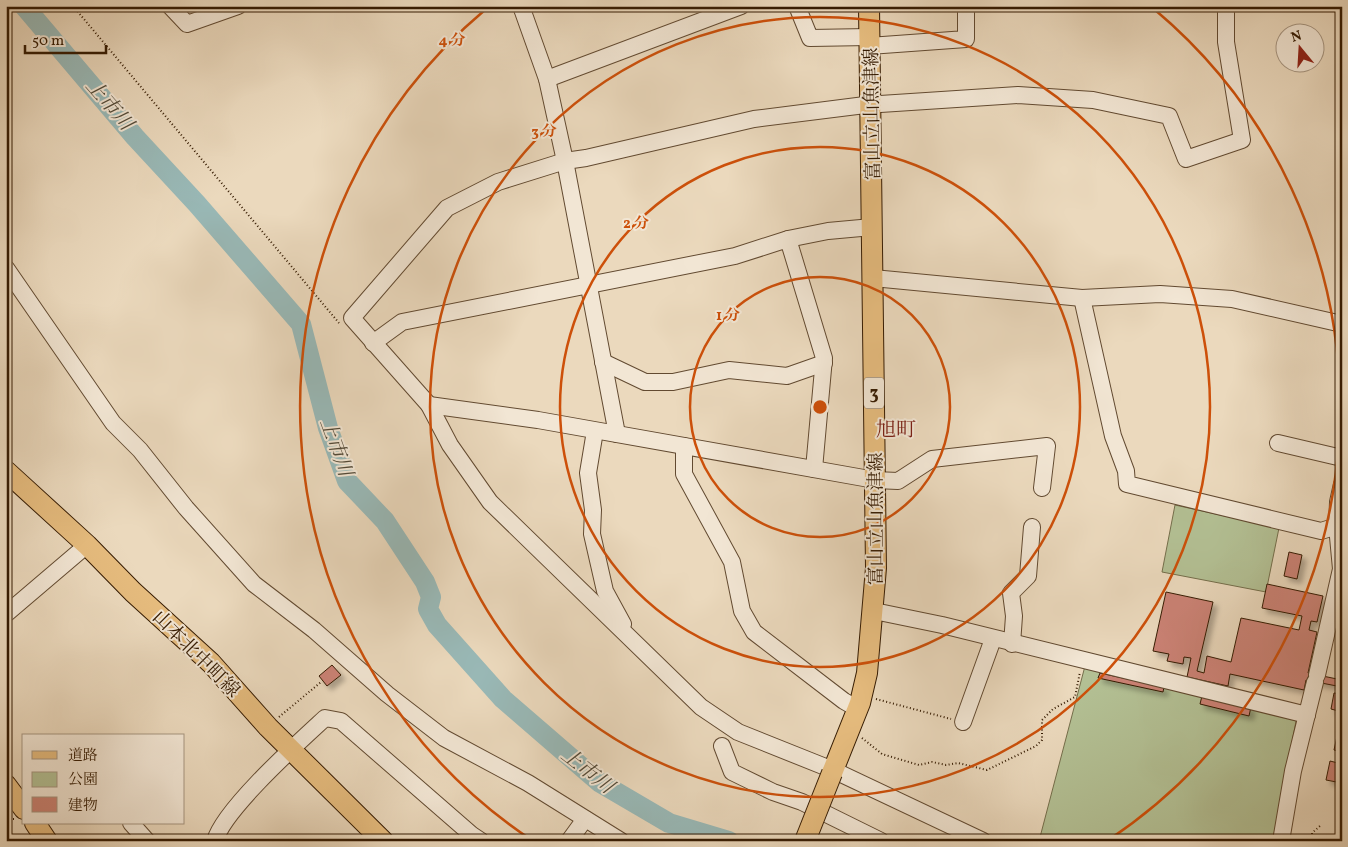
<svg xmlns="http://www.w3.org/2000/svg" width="1348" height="847" font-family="Vollkorn,'Noto Serif JP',serif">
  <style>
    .green { fill: #b3c094; stroke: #746e4b }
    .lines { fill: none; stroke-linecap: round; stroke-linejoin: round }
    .river { stroke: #99b9b7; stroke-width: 20 }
    .building { fill: #cb8274; stroke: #351b02; filter: url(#shadow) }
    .minor-casing { stroke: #624a31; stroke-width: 18 }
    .major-casing { stroke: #351b02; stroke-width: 22 }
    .path { stroke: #351b02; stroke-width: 2; stroke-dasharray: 1 2.5; stroke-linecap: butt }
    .minor { stroke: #f2e6d4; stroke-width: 16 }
    .major { stroke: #e6bc7e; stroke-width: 20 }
    .major-bridge-casing { stroke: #351b02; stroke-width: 22; stroke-linecap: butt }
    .major-bridge { stroke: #e6bc7e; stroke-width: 20 }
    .ring { fill: none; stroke: #cd500a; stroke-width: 2.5 }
    .labels { text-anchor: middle; stroke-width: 4; stroke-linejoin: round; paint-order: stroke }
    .shield { fill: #f2e6d4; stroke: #6e5841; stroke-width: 1 }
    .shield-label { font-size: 18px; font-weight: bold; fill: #351b02 }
    .street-label { font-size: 19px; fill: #351b02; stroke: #f2e6d4 }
    .water-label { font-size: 20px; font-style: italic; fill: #534a38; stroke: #f2e6d4 }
    .neighbourhood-label { font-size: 20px; fill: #7a1f14; stroke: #f2e6d4 }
    .centre { fill: #cd500a; stroke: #f2e6d4; stroke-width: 2.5 }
    .ring-label { font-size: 15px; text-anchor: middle; font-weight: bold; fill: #cd500a; stroke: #f2e6d4; stroke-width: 4; stroke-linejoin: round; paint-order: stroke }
  </style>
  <defs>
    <filter id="shadow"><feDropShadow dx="4.5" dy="4.5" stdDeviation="2.5" flood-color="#0004"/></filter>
  </defs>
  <rect width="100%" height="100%" fill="#ebd9bd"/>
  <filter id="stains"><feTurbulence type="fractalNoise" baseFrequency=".004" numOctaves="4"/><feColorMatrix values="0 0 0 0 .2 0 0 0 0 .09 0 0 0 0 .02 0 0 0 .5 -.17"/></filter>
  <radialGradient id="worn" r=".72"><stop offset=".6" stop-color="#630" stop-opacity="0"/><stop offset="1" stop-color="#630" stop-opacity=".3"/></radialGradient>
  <g class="green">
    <path d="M1175,505L1279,528L1266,592L1162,572Z"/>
    <path d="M1085,666L1297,716L1273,841H1039Z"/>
  </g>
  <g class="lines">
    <path class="river" d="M24,6L135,137L197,204L301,324L328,428L347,481L385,521L425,582L431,597L428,609L437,625L503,699L599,782L669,823L729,841"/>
  </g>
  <g class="building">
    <path d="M1289,552L1302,555L1297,579L1284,576Z"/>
    <path d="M1267,584L1323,596L1317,622L1311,621L1309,630L1317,632L1308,673L1342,680V687L1306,680L1304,690L1230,674L1228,686L1187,677L1191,658L1184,657L1183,664L1167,661L1169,654L1153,651L1166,592L1213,602L1197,671L1204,673L1207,656L1231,662L1241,618L1299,630L1302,616L1262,608Z"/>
    <path d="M332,665L341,675L327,686L319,676Z"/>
    <path d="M1100,673L1164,687L1163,692L1098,678Z"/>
    <path d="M1334,693L1342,694V712L1331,709Z"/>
    <path d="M1202,696L1251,707L1249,716L1200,704Z"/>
    <path d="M1342,713V752L1334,750Z"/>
    <path d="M1330,761L1342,764V783L1326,780Z"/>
  </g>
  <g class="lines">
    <g class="minor-casing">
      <g id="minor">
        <path d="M170,6L187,24L238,6"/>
        <path d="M521,6L547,79L565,161L617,434"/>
        <path d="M797,6L810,38L869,37"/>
        <path d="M869,46L966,39V6"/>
        <path d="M547,79L741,6"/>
        <path d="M788,239L828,231L872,227"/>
        <path d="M6,268L113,423L140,450L186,508L254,584L314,630L387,694L444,738L528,783L621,841"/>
        <path d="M873,278L1082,298L1160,294L1232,299L1342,324"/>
        <path d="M1082,298L1113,436L1126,471L1127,484L1321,531L1337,526"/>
        <path d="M373,343L402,322L735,256L788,239L824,358L814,469"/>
        <path d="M603,362L645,382H673L729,370L787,376L824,363"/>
        <path d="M429,405L538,420L875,480L898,481L932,459L1047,446L1042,488"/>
        <path d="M595,431L588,473L593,510L592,534L605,591L623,624"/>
        <path d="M1278,443L1342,458"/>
        <path d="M684,446V474L732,562L742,611L754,632L844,701L858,709"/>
        <path d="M874,611L942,625L1307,715"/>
        <path d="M6,614L87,545"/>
        <path d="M1012,644L1014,616L1011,593L1028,576L1032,527"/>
        <path d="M1317,675L1341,569L1337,526L1338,502L1342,484"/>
        <path d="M963,722L993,639"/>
        <path d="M722,746L732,772L773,792L802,802L881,841"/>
        <path d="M131,823L147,841"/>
        <path d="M215,841C223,810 299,742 325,718L341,721L472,835L481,841"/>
        <path d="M569,841L585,819"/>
        <path d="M983,841L833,770L738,732L701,707L490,502L450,445L429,405L352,318L447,208L498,182L565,161L586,158L754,119L865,105L1018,95L1093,100L1169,116L1186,159L1242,140L1226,42V6"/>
        <path d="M1281,841L1293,771L1315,682"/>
      </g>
    </g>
    <g class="major-casing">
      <g id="major">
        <path d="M6,471L87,545L133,592L211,663L268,727L383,841"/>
        <path d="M832,773L860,703L867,673L876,568L869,6"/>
        <path d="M6,785L24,809"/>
        <path d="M35,823L47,841"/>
      </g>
    </g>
    <g class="path">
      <path d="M73,6L339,323"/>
      <path d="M876,699L951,719"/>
      <path d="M279,717L321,682"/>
      <path d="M862,738L882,754L919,765L932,762L946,765L958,763L987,770L1036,746L1042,740V720L1053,709L1075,697L1080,672"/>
      <path d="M6,819H14"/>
      <path d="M1312,841V833L1320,826"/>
    </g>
    <use href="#minor" class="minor"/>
    <use href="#major" class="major"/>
    <g class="major-bridge-casing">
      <path id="major-bridge" d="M805,841L832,773"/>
    </g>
    <use href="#major-bridge" class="major-bridge"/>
  </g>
  <g class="ring">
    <circle cx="820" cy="407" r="130"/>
    <circle cx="820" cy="407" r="260"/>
    <circle cx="820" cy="407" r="390"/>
    <path d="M533 841A520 520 0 0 1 486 9M1154 9A520 520 0 0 1 1107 841"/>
  </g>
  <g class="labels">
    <rect class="shield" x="864" y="377.5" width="20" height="31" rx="4"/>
    <g class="shield-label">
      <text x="874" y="399">3</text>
    </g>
    <g class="street-label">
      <text transform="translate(871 114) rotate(-91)" y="7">富山立山魚津線</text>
      <text transform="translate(875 519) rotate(-90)" y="7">富山立山魚津線</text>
      <text transform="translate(197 653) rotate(45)" y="7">山本北中町線</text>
    </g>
    <g class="water-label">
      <text transform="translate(110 104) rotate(49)" y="7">上市川</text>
      <text transform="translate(337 447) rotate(70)" y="7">上市川</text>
      <text transform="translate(588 770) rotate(38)" y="7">上市川</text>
    </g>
    <g class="neighbourhood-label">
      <text x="896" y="436">旭町</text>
    </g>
  </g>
  <circle cx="820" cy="407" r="8" class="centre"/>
  <g class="ring-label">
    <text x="452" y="45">4 分</text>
    <text x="544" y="136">3 分</text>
    <text x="636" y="228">2 分</text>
    <text x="728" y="320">1 分</text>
  </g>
  <rect width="1348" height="847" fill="none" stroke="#ebd9bd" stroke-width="25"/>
  <rect x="8" y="8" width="1333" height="832" fill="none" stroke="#351b02" stroke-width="2.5"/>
  <rect x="12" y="12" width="1323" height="822" fill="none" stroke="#351b02"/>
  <rect x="22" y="734" width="162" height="90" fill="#f2e6d4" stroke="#a69580"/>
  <rect x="32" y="751" width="25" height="8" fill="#e6bc7e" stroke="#a69580"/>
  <text x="68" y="760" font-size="15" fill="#351b02">道路</text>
  <rect x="32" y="772" width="25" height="15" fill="#b3c094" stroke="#a69580"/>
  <text x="68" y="784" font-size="15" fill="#351b02">公園</text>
  <rect x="32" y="797" width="25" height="15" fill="#cb8274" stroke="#a69580"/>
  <text x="68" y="810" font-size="15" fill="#351b02">建物</text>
  <g transform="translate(1300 48) rotate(342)"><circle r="24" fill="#f2e6d4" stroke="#a69580"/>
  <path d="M0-4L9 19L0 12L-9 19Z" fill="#8f2418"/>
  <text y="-8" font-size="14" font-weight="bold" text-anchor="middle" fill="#351b02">N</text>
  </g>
  <path d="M25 45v8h81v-8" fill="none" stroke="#351b02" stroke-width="2.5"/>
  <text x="32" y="45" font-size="15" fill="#351b02" stroke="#f2e6d4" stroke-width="4" paint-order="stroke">50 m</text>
  <rect width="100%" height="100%" filter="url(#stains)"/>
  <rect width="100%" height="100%" fill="url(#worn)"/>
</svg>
